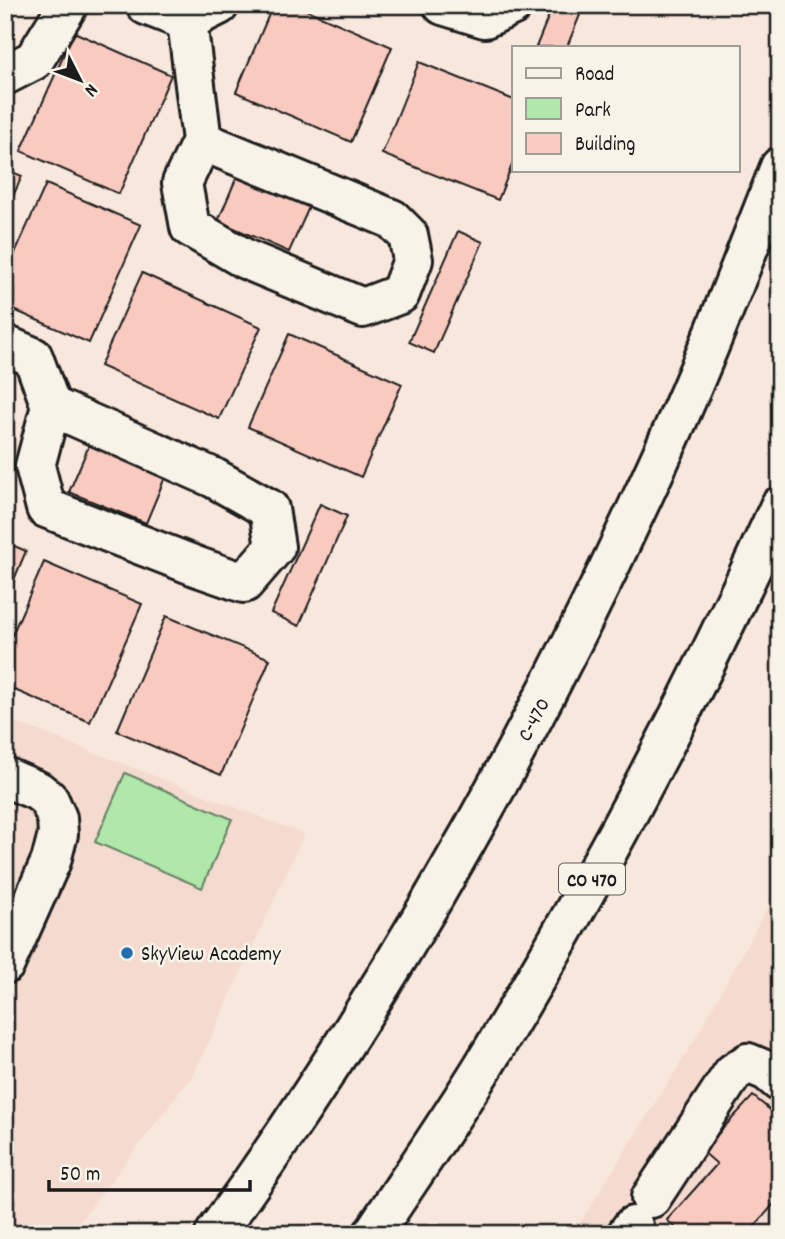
<svg xmlns="http://www.w3.org/2000/svg" width="785" height="1239" font-family="Dekko,sans-serif">
  <style>
    .built { fill: #f4dacf }
    .green { fill: #b0e7aa; stroke: #668263; stroke-width: 2 }
    .lines { fill: none; stroke-linecap: round; stroke-linejoin: round }
    .stream { stroke: #698ca3; stroke-width: 8 }
    .building { fill: #f9cabf; stroke: #1c1c1c; stroke-width: 2 }
    .minor-casing { stroke: #1c1c1c; stroke-width: 44 }
    .highway-casing { stroke: #1c1c1c; stroke-width: 44 }
    .minor { stroke: #f7f3e8; stroke-width: 38 }
    .highway { stroke: #f7f3e8; stroke-width: 38 }
    .poi-dot { fill: #1f6fb2; stroke: #f7f3e8; stroke-width: 2.5 }
    .labels { text-anchor: middle; stroke-width: 5; stroke-linejoin: round; paint-order: stroke }
    .shield { fill: #f7f3e8; stroke: #5e5c59; stroke-width: 2 }
    .shield-label { font-size: 19px; font-weight: bold; fill: #1c1c1c }
    .street-label { font-size: 21px; fill: #1c1c1c; stroke: #f7f3e8 }
    .poi-label { font-size: 21px; fill: #1c1c1c; stroke: #f7f3e8; text-anchor: start }
  </style>
  <rect width="100%" height="100%" fill="#f8e7dc"/>
  <filter id="ink" filterUnits="userSpaceOnUse"><feTurbulence type="fractalNoise" baseFrequency=".0143" numOctaves="2"/><feDisplacementMap in="SourceGraphic" scale="14" xChannelSelector="R" yChannelSelector="G"/><feConvolveMatrix kernelMatrix="1 2 1 2 8 2 1 2 1" color-interpolation-filters="sRGB"/></filter>
  <g filter="url(#ink)">
    <g class="built">
      <path d="M5,718L304,834L195,1072L70,1234H5Z"/>
      <path d="M780,885V1234H573L693,1043Z"/>
    </g>
    <path class="green" d="M125,773L232,819L202,888L95,842Z"/>
    <g class="lines">
      <path class="stream" d="M778,635L780,631"/>
    </g>
    <g class="building">
      <path d="M273,5H295L392,47L351,142L236,92Z"/>
      <path d="M553,5H584L567,47H536Z"/>
      <path d="M74,32L171,75L119,194L21,151Z"/>
      <path d="M419,62L514,100V160L498,200L382,154Z"/>
      <path d="M5,169L22,176L5,214Z"/>
      <path d="M238,174L310,205L289,252L218,221Z"/>
      <path d="M46,184L141,225L89,343L5,306V275Z"/>
      <path d="M458,231L483,242L434,353L409,342Z"/>
      <path d="M142,273L261,327L219,419L100,366Z"/>
      <path d="M289,334L402,384L361,477L248,427Z"/>
      <path d="M90,443L166,475L146,523L69,492Z"/>
      <path d="M320,504L347,516L299,626L271,613Z"/>
      <path d="M5,542L26,551L5,601Z"/>
      <path d="M44,562L142,604L90,722L5,686V651Z"/>
      <path d="M166,616L270,659L221,775L117,731Z"/>
      <path d="M753,1096L780,1118V1197L748,1234H682L667,1220L717,1164L702,1151Z"/>
    </g>
    <g class="lines">
      <g class="minor-casing">
        <g id="minor">
          <path d="M146,5L187,21L219,5"/>
          <path d="M443,5L485,18L513,5"/>
          <path d="M187,21L202,141L182,183L190,227L245,259L363,308L400,294L413,260L408,235L392,219L202,141"/>
          <path d="M5,75L34,60L68,5"/>
          <path d="M5,345L33,357L51,406L35,466L46,508L198,567L244,583L275,547L269,509L214,478L51,406"/>
          <path d="M5,777L38,791L49,800L57,818L58,834L51,861L5,964"/>
          <path d="M651,1198L733,1073L748,1063L767,1071L780,1082"/>
          <path d="M627,1234L633,1226"/>
        </g>
      </g>
      <g class="highway-casing">
        <g id="highway">
          <path d="M215,1234C392,989 540,724 665,448C707,356 743,261 780,167"/>
          <path d="M373,1234C410,1178 449,1122 484,1065C594,885 693,698 780,506"/>
        </g>
      </g>
      <use href="#minor" class="minor"/>
      <use href="#highway" class="highway"/>
    </g>
  </g>
  <circle class="poi-dot" cx="127" cy="953" r="7"/>
  <g class="labels">
    <rect class="shield" x="559" y="863.5" width="66" height="31" rx="5"/>
    <g class="shield-label">
      <text x="592" y="886">CO 470</text>
    </g>
    <g class="street-label">
      <text transform="translate(533 719) rotate(-62)" y="7">C-470</text>
    </g>
    <g class="poi-label">
      <text x="141" y="960">SkyView Academy</text>
    </g>
  </g>
  <rect width="785" height="1239" fill="none" stroke="#f7f3e8" stroke-width="28"/>
  <rect x="14" y="14" width="757" height="1211" fill="none" stroke="#1c1c1c" stroke-width="2.5" filter="url(#ink)"/>
  <rect x="512" y="46" width="228" height="126" fill="#f7f3e8" stroke="#9f9d96" stroke-width="2"/>
  <rect x="526" y="68" width="35" height="10" fill="#f7f3e8" stroke="#9f9d96" stroke-width="2"/>
  <text x="575" y="80" font-size="21" fill="#1c1c1c">Road</text>
  <rect x="526" y="98" width="35" height="21" fill="#b0e7aa" stroke="#9f9d96" stroke-width="2"/>
  <text x="575" y="116" font-size="21" fill="#1c1c1c">Park</text>
  <rect x="526" y="133" width="35" height="21" fill="#f9cabf" stroke="#9f9d96" stroke-width="2"/>
  <text x="575" y="150" font-size="21" fill="#1c1c1c">Building</text>
  <g transform="translate(80 80) rotate(132)" stroke="#f7f3e8" stroke-width="5" paint-order="stroke">
  <path d="M0-5L12 26L0 18L-12 26Z" fill="#1c1c1c"/>
  <text y="-10" font-size="19" font-weight="bold" text-anchor="middle" fill="#1c1c1c">N</text>
  </g>
  <path d="M49 1180v10h201v-10" fill="none" stroke="#1c1c1c" stroke-width="3.5"/>
  <text x="60" y="1180" font-size="21" fill="#1c1c1c" stroke="#f7f3e8" stroke-width="5" paint-order="stroke">50 m</text>
</svg>
